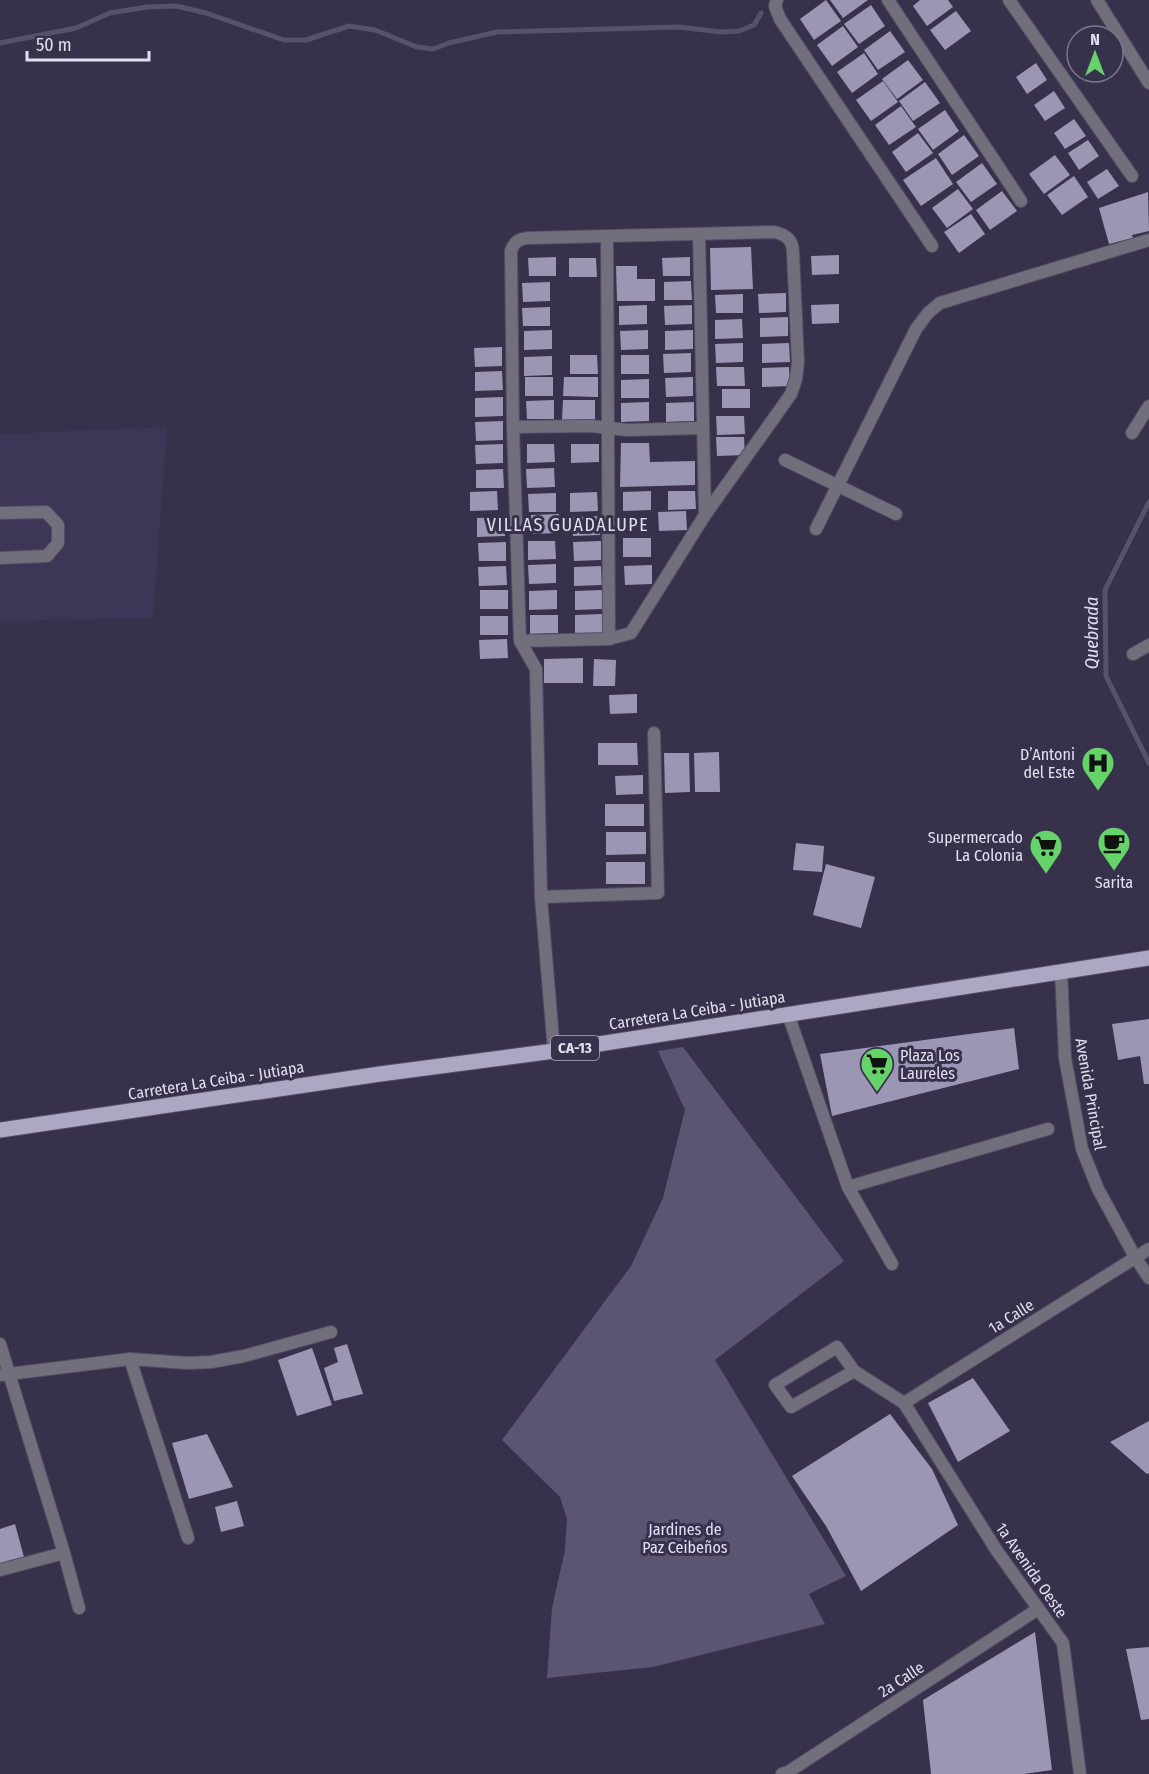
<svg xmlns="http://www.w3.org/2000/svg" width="1149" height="1774" font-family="'Fira Sans Condensed',sans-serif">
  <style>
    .built { fill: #3e3657 }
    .green { fill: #5b5574 }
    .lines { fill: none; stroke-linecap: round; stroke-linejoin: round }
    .stream { stroke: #58516c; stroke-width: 5 }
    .building { fill: #9c96b5 }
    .minor-casing { stroke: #524d65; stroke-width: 14 }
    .primary-casing { stroke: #524d65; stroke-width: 17 }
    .minor { stroke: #716f7c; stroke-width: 12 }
    .primary { stroke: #aca7c2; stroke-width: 15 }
    .labels { text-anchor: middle; stroke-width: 6; stroke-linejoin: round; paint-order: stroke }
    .shield { fill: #37314b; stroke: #afabbe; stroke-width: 1.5 }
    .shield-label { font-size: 15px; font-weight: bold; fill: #e2dfef }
    .poi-label { font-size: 16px; fill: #e2dfef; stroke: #37314b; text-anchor: end }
    .street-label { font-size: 16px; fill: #e2dfef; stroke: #37314b }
    .park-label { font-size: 16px; fill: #e4dffa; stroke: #37314b }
    .neighbourhood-label { font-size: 18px; letter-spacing: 1.5px; fill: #e2dfef; stroke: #37314b }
    .water-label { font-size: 18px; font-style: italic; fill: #e2ddf7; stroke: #37314b }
  </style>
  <rect width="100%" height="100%" fill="#37314b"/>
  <path class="built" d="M167,427L153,618L0,621V434Z"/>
  <path class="green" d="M683,1047L844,1261L715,1360L846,1576L809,1594L825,1624L653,1667L547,1678L552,1608L565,1550L567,1519L560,1497L502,1440L631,1266L663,1198L685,1110L658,1051Z"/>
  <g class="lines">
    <g class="stream">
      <path d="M0,43L76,28L110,13L147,7L176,6L206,13L284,40H306L349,26L375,30L417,47L433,49L449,43L497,32L679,27L721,32L739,31L754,25L761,13"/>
      <path d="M1149,502L1105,590L1106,676L1149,763"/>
    </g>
  </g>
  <g class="building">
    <path d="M826,0L841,21L814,40L800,19Z"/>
    <path d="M830,0H868L843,18Z"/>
    <path d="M920,0H948L953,7L927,26L913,6Z"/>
    <path d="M871,5L885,26L859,44L844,24Z"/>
    <path d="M956,11L971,31L945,50L930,30Z"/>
    <path d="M843,26L858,47L832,66L817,45Z"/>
    <path d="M890,31L905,52L878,70L864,50Z"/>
    <path d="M864,53L878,74L852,93L837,72Z"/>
    <path d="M908,60L923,80L897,99L882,79Z"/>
    <path d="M1036,63L1047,80L1027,94L1016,77Z"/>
    <path d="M883,81L898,102L871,121L856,100Z"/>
    <path d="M925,82L940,103L913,121L899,101Z"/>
    <path d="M1054,91L1065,108L1045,121L1034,105Z"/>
    <path d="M901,106L916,127L889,145L875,125Z"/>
    <path d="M945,110L959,131L933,150L918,129Z"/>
    <path d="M1074,119L1086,136L1065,149L1054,133Z"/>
    <path d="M918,133L933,153L906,172L892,152Z"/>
    <path d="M964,135L979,156L952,175L938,154Z"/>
    <path d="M1088,140L1099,156L1079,170L1068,153Z"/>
    <path d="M1055,155L1070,175L1044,194L1029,174Z"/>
    <path d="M936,158L953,184L921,206L903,180Z"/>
    <path d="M982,163L997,184L971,202L956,182Z"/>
    <path d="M1107,169L1119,186L1098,199L1087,182Z"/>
    <path d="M1074,176L1088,197L1062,215L1047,195Z"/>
    <path d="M958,189L973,209L947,228L932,208Z"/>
    <path d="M1002,191L1017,211L990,230L976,210Z"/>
    <path d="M1148,192L1149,231L1132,235L1133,238L1109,244L1099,208Z"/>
    <path d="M971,214L985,234L959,253L944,232Z"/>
    <path d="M751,247L753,289L711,290L710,248Z"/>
    <path d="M839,255V274L812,275L811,256Z"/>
    <path d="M556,257V276H529L528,258Z"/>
    <path d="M690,257V276H663L662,258Z"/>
    <path d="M569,258H596L597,277H569Z"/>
    <path d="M616,266H637V279H655V301H617Z"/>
    <path d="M691,281L692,300H664V282Z"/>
    <path d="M550,282V301L523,302L522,283Z"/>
    <path d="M786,293V312L759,313L758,294Z"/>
    <path d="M743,294V313H716L715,295Z"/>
    <path d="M839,304V323L812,324L811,305Z"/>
    <path d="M647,305V324L619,325V306Z"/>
    <path d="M692,305V324L665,325L664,306Z"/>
    <path d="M550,307V326H523L522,308Z"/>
    <path d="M788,317V336L760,337V318Z"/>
    <path d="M742,319L743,338L715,339V320Z"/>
    <path d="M552,330V349L524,350V331Z"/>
    <path d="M648,330V349L621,350L620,331Z"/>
    <path d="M693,330V349L665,350V331Z"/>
    <path d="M743,343V362L716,363L715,344Z"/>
    <path d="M789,343L790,362L762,363V344Z"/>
    <path d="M502,347V366L475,367L474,348Z"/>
    <path d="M691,353V372L664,373L663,354Z"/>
    <path d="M570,355H597L598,374H570Z"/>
    <rect x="621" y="355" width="28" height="19"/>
    <path d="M552,356V375L524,376V357Z"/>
    <path d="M716,367H744L745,386H717Z"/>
    <path d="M789,367L790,386L762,387V368Z"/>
    <path d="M502,371L503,390L475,391V372Z"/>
    <rect x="525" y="377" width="28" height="19"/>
    <path d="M564,377H598V397L563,396Z"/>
    <path d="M693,377V396L666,397L665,378Z"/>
    <path d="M649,379V398H621V380Z"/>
    <rect x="722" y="389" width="28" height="19"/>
    <path d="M503,397V416L475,417V398Z"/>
    <path d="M554,400V419H527L526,401Z"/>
    <path d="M563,400H595V420H562Z"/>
    <path d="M649,402V421L621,422V403Z"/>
    <path d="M694,402V421L666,422V403Z"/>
    <path d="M716,416H744L745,434L717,435Z"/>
    <path d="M503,421V440L476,441L475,422Z"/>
    <path d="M716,437H744L745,455L717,456Z"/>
    <path d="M621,443H649L650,462L695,461V485L620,487Z"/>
    <path d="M503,444V463L476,464L475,445Z"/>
    <path d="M527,444H554L555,462L527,463Z"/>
    <path d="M571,444H599V462L571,463Z"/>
    <path d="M554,468L555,487L527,488L526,469Z"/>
    <path d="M503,469L504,488H476V470Z"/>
    <path d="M497,491L498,510L470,511V492Z"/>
    <path d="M651,491V510L623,511V492Z"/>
    <path d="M668,491H695L696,509L668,510Z"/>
    <path d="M597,492L598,511L570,512V493Z"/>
    <path d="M556,493V512H529L528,494Z"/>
    <path d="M686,511L687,530L659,531L658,512Z"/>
    <path d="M559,514V533L531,534V515Z"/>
    <path d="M600,516V535L573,536V517Z"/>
    <path d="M504,517L505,536L477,537V518Z"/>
    <rect x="623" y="538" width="28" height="19"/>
    <path d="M528,541H555L556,559L528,560Z"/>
    <path d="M601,541V560L574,561L573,542Z"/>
    <path d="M506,542V561H479L478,543Z"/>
    <path d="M556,564V583L529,584L528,565Z"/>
    <path d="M652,565V584L625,585L624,566Z"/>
    <path d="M506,566L507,585L479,586L478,567Z"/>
    <path d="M601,566L602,585L574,586V567Z"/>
    <rect x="480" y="590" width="28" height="19"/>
    <path d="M557,590V609L529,610V591Z"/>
    <path d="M603,590V609L575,610V591Z"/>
    <path d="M602,614L603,633H575V615Z"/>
    <path d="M530,615H558V633L530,634Z"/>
    <rect x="480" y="616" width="28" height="19"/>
    <path d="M507,639L508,658L480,659L479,640Z"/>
    <path d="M583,658V683H544V659Z"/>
    <path d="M594,659L616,660L615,686H593Z"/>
    <path d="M637,694V713L610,714L609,695Z"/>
    <path d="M598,743H637L638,765H598Z"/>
    <path d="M719,752L720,792H695L694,753Z"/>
    <path d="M664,753H689L690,792L665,793Z"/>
    <path d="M643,775V794L616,795L615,776Z"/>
    <rect x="605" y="804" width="39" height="22"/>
    <path d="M606,832H646V854L606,855Z"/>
    <path d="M796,843L824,846L822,872L793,870Z"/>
    <rect x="606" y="862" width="39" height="22"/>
    <path d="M826,864L875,877L861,928L813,915Z"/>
    <path d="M1149,1019V1084H1144L1140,1056L1118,1060L1112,1024Z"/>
    <path d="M1014,1028L1019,1069L832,1116L820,1054Z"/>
    <path d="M347,1344L363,1394L334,1401L324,1368L338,1362L334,1348Z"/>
    <path d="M312,1348L332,1405L297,1416L278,1360Z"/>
    <path d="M973,1378L1010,1431L958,1462L928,1403Z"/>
    <path d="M890,1414L932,1469L958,1525L861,1591L826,1526L792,1476Z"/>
    <path d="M1149,1421V1473L1147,1474L1110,1442Z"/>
    <path d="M207,1434L233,1487L189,1499L172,1443Z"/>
    <path d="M237,1501L244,1526L221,1532L215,1507Z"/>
    <path d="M15,1524L24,1557L0,1564V1529Z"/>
    <path d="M1035,1632L1052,1770L1024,1774H931L923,1700Z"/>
    <path d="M1149,1647V1719L1141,1720L1126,1649Z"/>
  </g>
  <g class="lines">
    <g class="minor-casing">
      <g id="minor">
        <path d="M777,0L775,6L780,19L932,246"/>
        <path d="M888,0L1021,201"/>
        <path d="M1009,0L1132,176"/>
        <path d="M1097,0L1149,83"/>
        <path d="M699,234L705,515"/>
        <path d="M607,237L609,639"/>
        <path d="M513,427L591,426L627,430L702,428"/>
        <path d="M1132,433L1149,406"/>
        <path d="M785,460L896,514"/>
        <path d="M0,513L46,512L58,525V543L47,556L0,558"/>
        <path d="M816,529L916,329L928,313L940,303L1149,240"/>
        <path d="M520,641L609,639L631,633L705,515L791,394L796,379L798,362L793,253C793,240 787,235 774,232L528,238C518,239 514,242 511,251L513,427L520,641L536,669L541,897L554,1051"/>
        <path d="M1133,654L1149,645"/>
        <path d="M541,897L658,893L654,733"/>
        <path d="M1061,971L1065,1058L1082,1149L1098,1189L1135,1257L1149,1278"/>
        <path d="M788,1014L848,1187"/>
        <path d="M892,1264L848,1187L1048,1129"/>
        <path d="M0,1344L64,1553L79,1608"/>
        <path d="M130,1359L188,1538"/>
        <path d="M854,1371L791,1407L775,1385L837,1347L854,1371L904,1403L997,1551L1063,1643L1080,1774"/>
        <path d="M0,1375L130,1359L188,1363L211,1362L244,1356L331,1332"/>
        <path d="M904,1403L1149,1249"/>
        <path d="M0,1570L64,1553"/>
        <path d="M782,1774L788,1772L1038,1609"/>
      </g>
    </g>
    <g class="primary-casing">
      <path id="primary" d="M0,1130L380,1074L554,1051L1149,958"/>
    </g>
    <use href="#minor" class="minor"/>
    <use href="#primary" class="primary"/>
  </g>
  <defs>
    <g id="hospital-pin" transform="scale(1.725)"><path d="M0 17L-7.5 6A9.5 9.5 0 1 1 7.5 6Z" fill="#64d468" stroke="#37314b"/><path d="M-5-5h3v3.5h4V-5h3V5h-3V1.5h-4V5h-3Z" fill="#111"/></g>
    <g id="cafe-pin" transform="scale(1.725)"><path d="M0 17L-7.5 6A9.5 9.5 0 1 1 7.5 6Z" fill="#64d468" stroke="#37314b"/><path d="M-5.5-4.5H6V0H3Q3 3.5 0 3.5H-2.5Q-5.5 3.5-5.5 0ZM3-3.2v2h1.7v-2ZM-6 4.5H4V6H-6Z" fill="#111"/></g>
    <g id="supermarket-pin" transform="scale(1.725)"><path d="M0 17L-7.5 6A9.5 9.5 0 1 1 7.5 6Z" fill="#64d468" stroke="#37314b"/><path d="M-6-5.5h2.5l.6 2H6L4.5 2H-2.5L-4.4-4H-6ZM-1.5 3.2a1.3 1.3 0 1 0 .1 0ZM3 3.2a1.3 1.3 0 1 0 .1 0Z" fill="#111"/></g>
  </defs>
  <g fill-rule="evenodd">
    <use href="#hospital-pin" x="1098" y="763"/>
    <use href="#cafe-pin" x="1114" y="843"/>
    <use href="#supermarket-pin" x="1046" y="846"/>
    <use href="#supermarket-pin" x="877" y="1064"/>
  </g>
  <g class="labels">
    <rect class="shield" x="551" y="1036" width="48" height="24" rx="4.5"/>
    <g class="shield-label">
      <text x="575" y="1053">CA-13</text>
    </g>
    <g class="poi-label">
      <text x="1075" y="760">D’Antoni<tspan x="1075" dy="18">del Este</tspan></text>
      <text x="1023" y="843">Supermercado<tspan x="1023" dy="18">La Colonia</tspan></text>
      <text x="1114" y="888" text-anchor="middle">Sarita</text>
      <text x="900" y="1061" text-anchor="start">Plaza Los<tspan x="900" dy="18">Laureles</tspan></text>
    </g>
    <g class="street-label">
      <text transform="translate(697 1010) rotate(-9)" y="6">Carretera La Ceiba - Jutiapa</text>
      <text transform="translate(216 1080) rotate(-9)" y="6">Carretera La Ceiba - Jutiapa</text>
      <text transform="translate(1091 1094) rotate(80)" y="6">Avenida Principal</text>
      <text transform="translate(1011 1316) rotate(-32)" y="6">1a Calle</text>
      <text transform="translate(1032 1570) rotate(55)" y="6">1a Avenida Oeste</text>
      <text transform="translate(901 1679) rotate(-33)" y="6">2a Calle</text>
    </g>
    <g class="park-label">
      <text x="685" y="1535">Jardines de<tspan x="685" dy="18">Paz Ceibeños</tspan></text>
    </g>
    <g class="neighbourhood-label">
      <text x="568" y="531">VILLAS GUADALUPE</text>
    </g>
    <g class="water-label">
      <text transform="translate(1092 633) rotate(-90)" y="6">Quebrada</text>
    </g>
  </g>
  <g transform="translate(1095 54)"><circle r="28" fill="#37314b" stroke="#7b778d" stroke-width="1.5"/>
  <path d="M0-4.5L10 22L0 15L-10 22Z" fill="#64d468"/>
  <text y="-9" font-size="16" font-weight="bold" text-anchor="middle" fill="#e2dfef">N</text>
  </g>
  <path d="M27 51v9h122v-9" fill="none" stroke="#e2dfef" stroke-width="3"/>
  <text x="36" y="51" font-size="18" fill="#e2dfef" stroke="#37314b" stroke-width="4.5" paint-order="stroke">50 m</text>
</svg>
